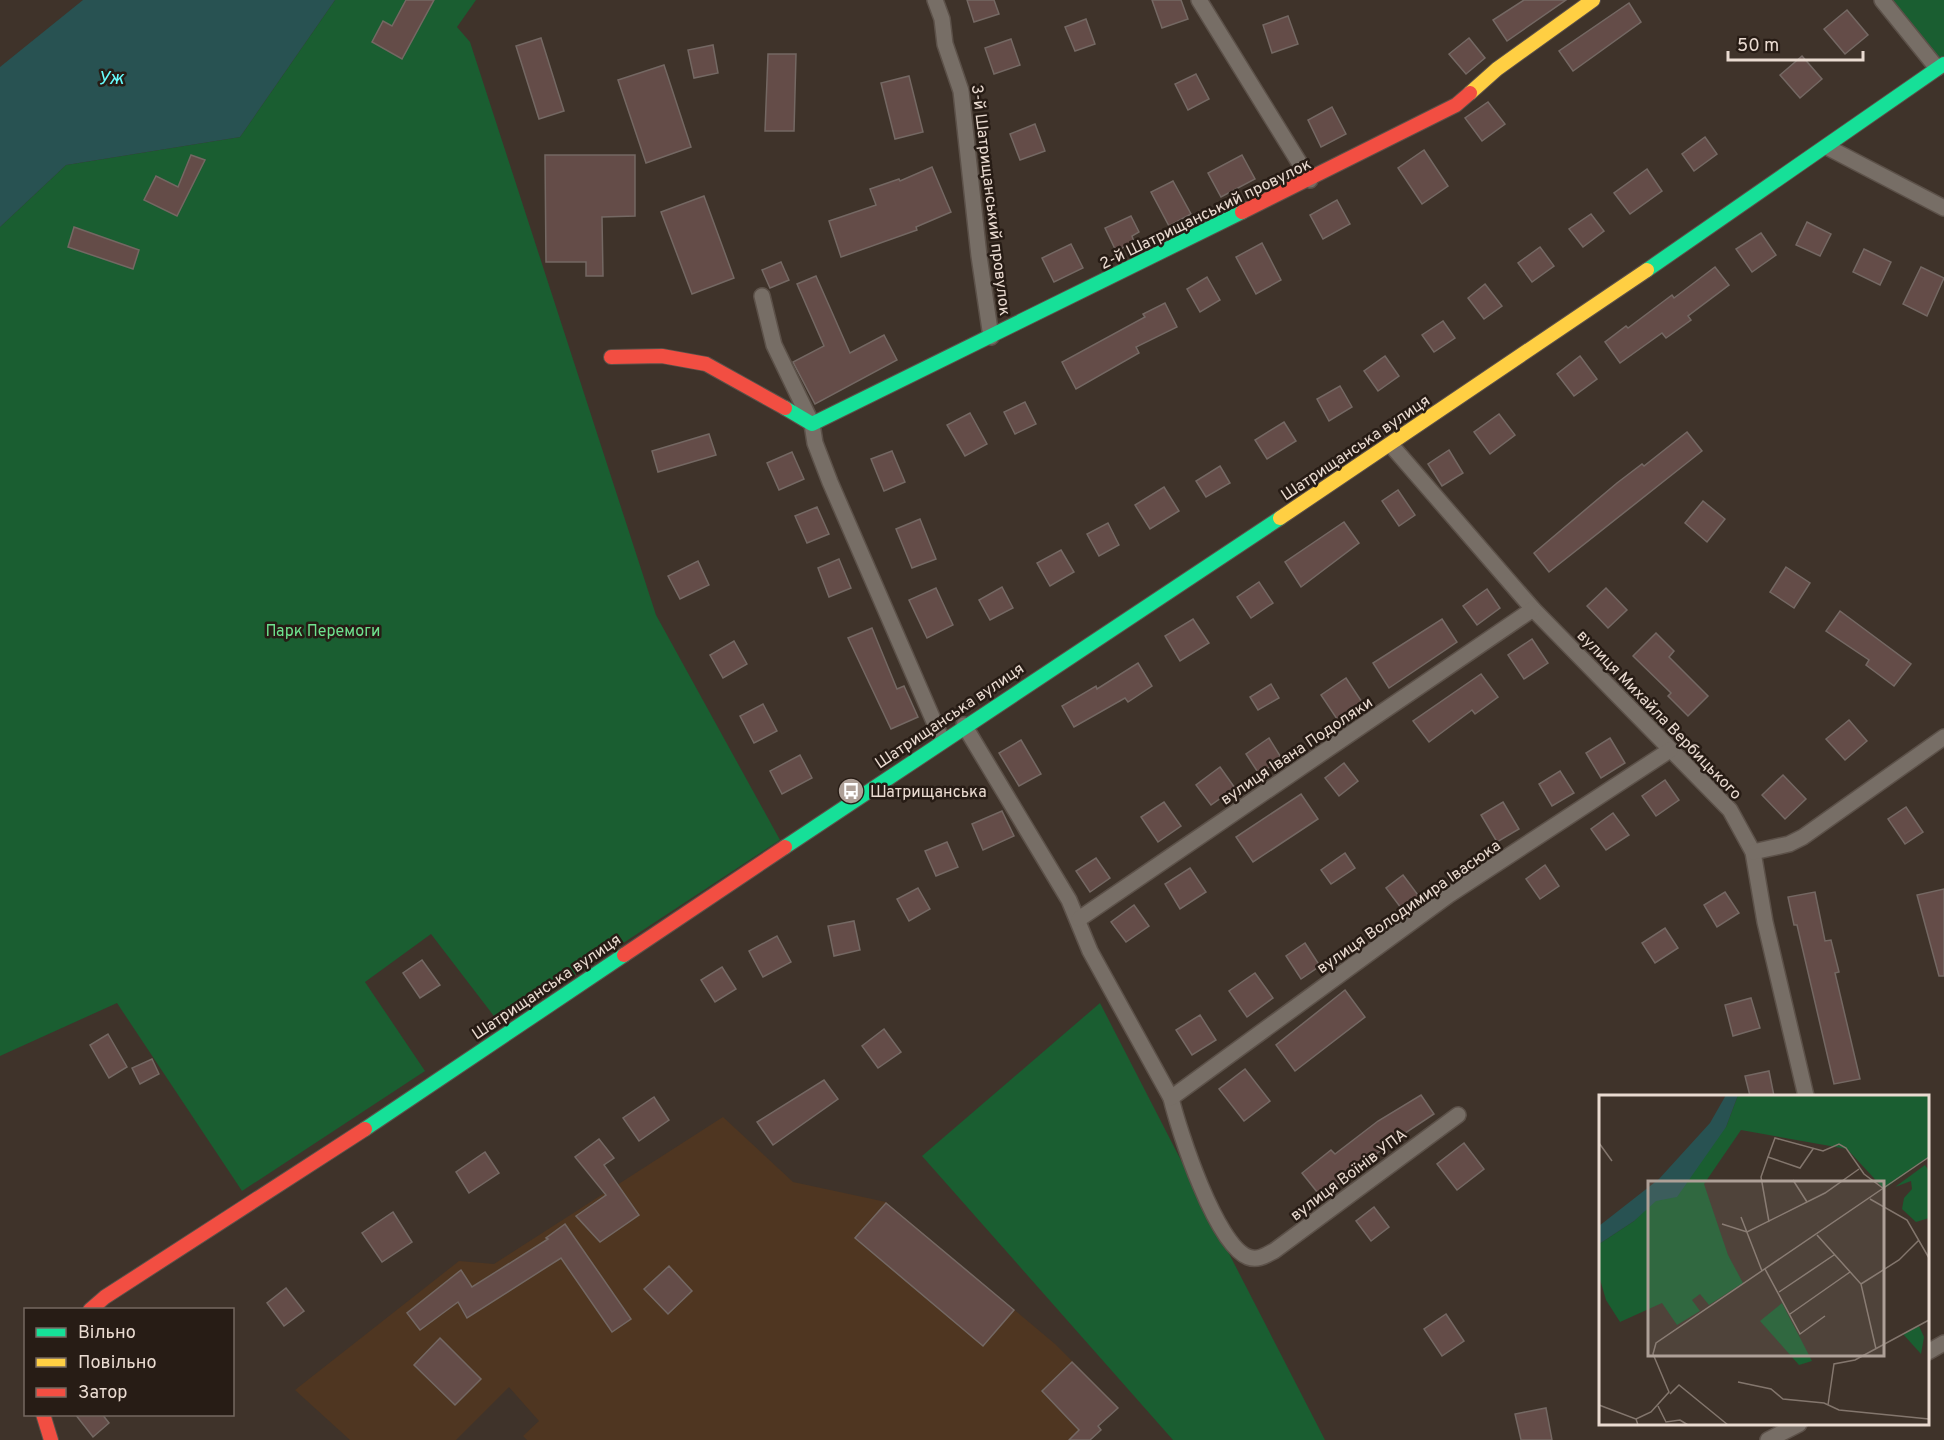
<svg xmlns="http://www.w3.org/2000/svg" width="1944" height="1440" font-family="Overpass,sans-serif">
  <style>
    .built { fill: #4f3621 }
    .green { fill: #1a5e31 }
    .water { fill: #285252 }
    .building { fill: #644c48; stroke: #746863; stroke-width: 1.5 }
    .lines { fill: none; stroke-linecap: round; stroke-linejoin: round }
    .street-casing { stroke: #5c5149; stroke-width: 18 }
    .fast-casing { stroke: #5c5149; stroke-width: 16 }
    .slow-casing { stroke: #5c5149; stroke-width: 16 }
    .jam-casing { stroke: #5c5149; stroke-width: 16 }
    .street { stroke: #776e66; stroke-width: 15 }
    .fast { stroke: #16e098; stroke-width: 14 }
    .slow { stroke: #ffcf43; stroke-width: 14 }
    .jam { stroke: #f24e42; stroke-width: 14 }
    .labels { text-anchor: middle; stroke-width: 5; stroke-linejoin: round; paint-order: stroke }
    .street-label { font-size: 16px; fill: #eadbd1; stroke: #271c15 }
    .park-label { font-size: 16px; fill: #6ee28e; stroke: #271c15 }
    .poi-label { font-size: 16px; fill: #eadbd1; stroke: #271c15; text-anchor: start }
    .water-label { font-size: 18px; font-style: italic; fill: #67feff; stroke: #271c15 }
    .inset-road { fill: none; stroke: #83766d; stroke-width: 1.5 }
    .view { fill: #aea097; fill-opacity: 0.15; stroke: #aea097; stroke-width: 3 }
    .inset-edge { fill: none; stroke: #eadbd1; stroke-width: 3 }
  </style>
  <rect width="100%" height="100%" fill="#3f332a"/>
  <path class="built" d="M723,1117L793,1182L886,1202L1055,1344L1116,1405L1080,1440H527L523,1436L539,1421L509,1387L456,1440H350L295,1390L459,1261L494,1264Z"/>
  <g class="green">
    <path d="M335,0H476L457,27L470,42L656,615L780,840L500,1024L431,934L365,982L425,1071L242,1191L117,1003L0,1056V227L66,165L240,137Z"/>
    <path d="M1882,0H1944V64Z"/>
    <path d="M1100,1003L1325,1440H1173L922,1156Z"/>
  </g>
  <path class="water" d="M83,0H335L240,137L66,165L0,227V67Z"/>
  <g class="building">
    <path d="M406,0H434L402,59L372,42L383,21L392,26Z"/>
    <path d="M967,0H994L999,14L974,22Z"/>
    <path d="M1152,0H1181L1188,19L1162,28Z"/>
    <path d="M1524,0H1566L1507,41L1493,20Z"/>
    <path d="M1629,3L1641,22L1573,71L1559,51Z"/>
    <path d="M1847,10L1868,35L1845,54L1824,29Z"/>
    <path d="M1288,16L1298,44L1272,53L1263,25Z"/>
    <path d="M1086,19L1095,44L1075,51L1065,27Z"/>
    <path d="M541,38L564,111L539,119L516,46Z"/>
    <path d="M1469,38L1485,58L1466,74L1449,54Z"/>
    <path d="M1011,39L1020,65L994,74L985,48Z"/>
    <path d="M713,45L718,73L694,78L688,50Z"/>
    <path d="M768,54H796L794,131H765Z"/>
    <path d="M1802,56L1822,79L1800,98L1780,75Z"/>
    <path d="M664,65L691,147L646,163L618,80Z"/>
    <path d="M1196,74L1209,99L1188,110L1175,84Z"/>
    <path d="M909,76L923,132L895,139L881,83Z"/>
    <path d="M1488,102L1505,124L1482,141L1465,118Z"/>
    <path d="M1332,107L1346,134L1321,147L1308,120Z"/>
    <path d="M1035,124L1045,151L1020,160L1010,134Z"/>
    <path d="M1705,137L1717,154L1694,171L1682,154Z"/>
    <path d="M1424,150L1448,186L1422,204L1398,168Z"/>
    <path d="M191,155L205,160L177,216L144,200L156,176L178,187Z"/>
    <path d="M545,155H635V216L602,217L603,276H586V262H546Z"/>
    <path d="M1242,155L1255,179L1221,197L1208,173Z"/>
    <path d="M932,167L951,212L916,227L917,230L841,257L829,221L876,205L870,189L899,179L900,181Z"/>
    <path d="M1647,169L1662,191L1630,214L1614,193Z"/>
    <path d="M1173,181L1191,214L1169,226L1151,192Z"/>
    <path d="M704,196L734,278L692,294L661,212Z"/>
    <path d="M1337,200L1350,224L1323,239L1310,215Z"/>
    <path d="M1591,214L1604,231L1583,247L1569,229Z"/>
    <path d="M1131,216L1139,232L1132,236L1134,242L1116,251L1105,228Z"/>
    <path d="M1807,222L1831,234L1820,256L1796,245Z"/>
    <path d="M74,227L139,250L133,269L68,247Z"/>
    <path d="M1761,233L1776,255L1752,272L1736,249Z"/>
    <path d="M1262,243L1281,280L1256,294L1236,257Z"/>
    <path d="M1071,244L1083,268L1054,282L1042,258Z"/>
    <path d="M1540,247L1554,266L1532,282L1518,263Z"/>
    <path d="M1864,249L1891,262L1880,285L1853,272Z"/>
    <path d="M781,262L789,280L770,288L762,270Z"/>
    <path d="M1715,267L1729,285L1688,316L1691,320L1666,338L1662,333L1620,363L1605,342L1626,326L1628,328L1672,295L1674,298Z"/>
    <path d="M1921,267L1944,278L1927,316L1903,304Z"/>
    <path d="M816,276L850,353L884,335L897,360L815,404L793,362L824,346L797,284Z"/>
    <path d="M1207,277L1220,300L1200,312L1187,289Z"/>
    <path d="M1485,284L1502,306L1484,319L1468,298Z"/>
    <path d="M1165,303L1177,327L1136,347L1139,353L1076,389L1062,362L1145,317L1143,314Z"/>
    <path d="M1443,321L1455,338L1434,352L1422,335Z"/>
    <path d="M1385,356L1399,376L1378,391L1364,371Z"/>
    <path d="M1580,356L1597,379L1574,396L1557,374Z"/>
    <path d="M1340,386L1352,407L1329,421L1317,399Z"/>
    <path d="M1025,402L1036,424L1015,434L1004,412Z"/>
    <path d="M970,413L987,444L965,456L947,425Z"/>
    <path d="M1499,414L1515,435L1490,454L1474,432Z"/>
    <path d="M1284,422L1296,441L1267,459L1255,440Z"/>
    <path d="M1687,432L1702,451L1549,572L1534,553L1617,483L1642,464L1644,466Z"/>
    <path d="M709,434L716,455L658,472L652,451Z"/>
    <path d="M1449,450L1463,473L1442,486L1428,464Z"/>
    <path d="M892,451L905,482L884,491L871,459Z"/>
    <path d="M792,452L804,479L779,490L767,463Z"/>
    <path d="M1220,466L1230,483L1206,497L1196,481Z"/>
    <path d="M1164,487L1179,511L1150,529L1135,505Z"/>
    <path d="M1398,490L1415,515L1399,526L1382,501Z"/>
    <path d="M1703,501L1725,519L1707,542L1685,523Z"/>
    <path d="M817,507L829,534L807,543L795,516Z"/>
    <path d="M920,519L936,559L912,568L896,529Z"/>
    <path d="M1344,522L1359,543L1301,587L1285,562Z"/>
    <path d="M1108,523L1119,545L1099,556L1087,534Z"/>
    <path d="M1061,550L1074,572L1050,586L1037,563Z"/>
    <path d="M839,559L851,588L829,597L818,568Z"/>
    <path d="M698,561L709,585L680,599L668,576Z"/>
    <path d="M1786,567L1810,583L1794,608L1770,592Z"/>
    <path d="M1259,582L1273,603L1251,618L1237,597Z"/>
    <path d="M1002,587L1013,608L990,620L979,600Z"/>
    <path d="M936,588L953,625L927,638L909,600Z"/>
    <path d="M1606,588L1627,610L1608,628L1587,606Z"/>
    <path d="M1487,589L1500,608L1477,625L1463,606Z"/>
    <path d="M1840,611L1911,664L1894,686L1866,665L1869,660L1826,631Z"/>
    <path d="M1193,619L1209,643L1180,661L1165,636Z"/>
    <path d="M1442,619L1457,642L1389,688L1373,663Z"/>
    <path d="M872,628L897,689L904,686L918,717L891,729L848,638Z"/>
    <path d="M1656,633L1674,651L1669,657L1708,696L1688,716L1668,696L1671,693L1633,656Z"/>
    <path d="M1532,639L1548,663L1524,679L1508,655Z"/>
    <path d="M734,641L747,664L723,678L710,655Z"/>
    <path d="M1138,663L1152,686L1128,702L1125,698L1074,727L1062,706L1096,686L1097,689Z"/>
    <path d="M1481,674L1498,697L1475,714L1472,710L1429,742L1413,721Z"/>
    <path d="M1346,678L1362,702L1337,719L1321,695Z"/>
    <path d="M1271,684L1279,698L1258,710L1250,697Z"/>
    <path d="M763,704L777,731L754,743L740,716Z"/>
    <path d="M1849,720L1867,741L1845,760L1826,739Z"/>
    <path d="M1269,738L1282,759L1259,774L1246,754Z"/>
    <path d="M1610,738L1625,763L1601,778L1586,753Z"/>
    <path d="M1021,740L1041,774L1019,786L999,753Z"/>
    <path d="M800,755L812,778L782,794L770,771Z"/>
    <path d="M1344,763L1358,781L1339,796L1325,778Z"/>
    <path d="M1220,767L1235,788L1211,805L1196,785Z"/>
    <path d="M1560,771L1574,793L1552,806L1539,784Z"/>
    <path d="M1783,775L1806,799L1785,819L1762,795Z"/>
    <path d="M1665,780L1679,800L1656,816L1642,796Z"/>
    <path d="M1301,794L1318,819L1253,862L1236,837Z"/>
    <path d="M1164,802L1181,826L1158,842L1141,817Z"/>
    <path d="M1503,802L1519,829L1497,842L1481,815Z"/>
    <path d="M1906,807L1923,832L1905,844L1888,819Z"/>
    <path d="M1002,811L1014,836L983,850L972,824Z"/>
    <path d="M1613,813L1629,835L1606,850L1591,829Z"/>
    <path d="M947,842L958,867L936,876L925,851Z"/>
    <path d="M1345,853L1355,868L1331,884L1321,870Z"/>
    <path d="M1096,858L1110,878L1090,892L1076,871Z"/>
    <path d="M1545,865L1559,886L1540,899L1526,879Z"/>
    <path d="M1190,868L1206,892L1180,909L1165,884Z"/>
    <path d="M1403,875L1421,899L1404,912L1386,888Z"/>
    <path d="M918,888L930,909L909,921L897,899Z"/>
    <path d="M1944,889V976H1939L1917,895Z"/>
    <path d="M1725,892L1739,913L1717,927L1704,905Z"/>
    <path d="M1815,892L1825,941L1831,940L1839,972L1835,973L1860,1079L1834,1084L1797,925H1794L1788,897Z"/>
    <path d="M1134,905L1149,926L1126,942L1111,922Z"/>
    <path d="M854,921L860,950L834,956L828,926Z"/>
    <path d="M1665,928L1678,948L1655,963L1642,943Z"/>
    <path d="M777,936L791,962L763,977L749,951Z"/>
    <path d="M1305,943L1320,966L1301,979L1286,956Z"/>
    <path d="M422,960L440,985L420,998L403,973Z"/>
    <path d="M722,967L736,989L715,1002L701,980Z"/>
    <path d="M1255,973L1273,998L1247,1017L1229,991Z"/>
    <path d="M1345,990L1365,1017L1295,1071L1276,1045Z"/>
    <path d="M1751,998L1760,1028L1733,1036L1725,1005Z"/>
    <path d="M1200,1015L1216,1040L1192,1055L1176,1030Z"/>
    <path d="M884,1029L901,1052L878,1068L862,1046Z"/>
    <path d="M108,1034L127,1067L109,1078L90,1045Z"/>
    <path d="M152,1059L159,1074L140,1084L132,1068Z"/>
    <path d="M1245,1069L1270,1101L1244,1121L1219,1089Z"/>
    <path d="M1769,1071L1774,1096H1750L1745,1076Z"/>
    <path d="M824,1080L838,1099L773,1145L757,1122Z"/>
    <path d="M1421,1095L1434,1114L1393,1141L1321,1197L1302,1173L1331,1150L1335,1154L1378,1121Z"/>
    <path d="M654,1097L669,1120L639,1141L623,1118Z"/>
    <path d="M599,1139L614,1158L604,1165L639,1215L600,1242L576,1216L606,1195L575,1157Z"/>
    <path d="M1464,1143L1484,1169L1457,1190L1437,1164Z"/>
    <path d="M485,1152L499,1173L469,1193L456,1172Z"/>
    <path d="M886,1203L1014,1310L983,1346L855,1238Z"/>
    <path d="M1374,1207L1389,1227L1371,1241L1356,1221Z"/>
    <path d="M393,1212L412,1242L382,1262L362,1233Z"/>
    <path d="M565,1224L631,1319L612,1332L561,1258L467,1318L458,1302L420,1330L407,1313L461,1270L472,1287L548,1239L546,1238Z"/>
    <path d="M669,1266L692,1291L668,1314L644,1289Z"/>
    <path d="M286,1288L304,1311L284,1326L267,1303Z"/>
    <path d="M1446,1314L1464,1341L1442,1356L1424,1329Z"/>
    <path d="M440,1338L481,1379L455,1405L414,1365Z"/>
    <path d="M1072,1362L1118,1408L1098,1426L1101,1430L1090,1440H1069L1079,1430L1042,1391Z"/>
    <path d="M1546,1408L1552,1440H1521L1515,1414Z"/>
    <path d="M75,1414H102L109,1423L93,1437Z"/>
  </g>
  <g class="lines">
    <g class="street-casing">
      <g id="street">
        <path d="M935,0L942,19L945,44L961,91L979,256L991,337"/>
        <path d="M1199,0L1310,180"/>
        <path d="M1882,0L1937,68"/>
        <path d="M1827,147L1944,208"/>
        <path d="M762,296L774,345L812,424L815,443L830,482L942,740"/>
        <path d="M1391,445L1533,609L1730,810L1753,852L1765,922L1806,1096"/>
        <path d="M964,725L1069,900L1090,951L1171,1098C1179,1131 1216,1245 1248,1257C1258,1261 1266,1255 1274,1251L1458,1115"/>
        <path d="M1753,852L1789,844L1803,837L1944,737"/>
        <path d="M1079,919L1533,609"/>
        <path d="M1171,1098L1449,895L1670,750"/>
        <path d="M1928,1352L1944,1343"/>
        <path d="M1768,1440L1799,1424"/>
      </g>
    </g>
    <g class="fast-casing">
      <g id="fast">
        <path d="M1647,270L1944,64"/>
        <path d="M785,408L812,424L1242,212"/>
        <path d="M785,847L1280,518"/>
        <path d="M365,1129L624,955"/>
      </g>
    </g>
    <g class="slow-casing">
      <g id="slow">
        <path d="M1470,93L1497,69L1593,0"/>
        <path d="M1280,518L1647,270"/>
      </g>
    </g>
    <g class="jam-casing">
      <g id="jam">
        <path d="M1242,212L1456,105L1470,93"/>
        <path d="M611,357L662,356L706,364L785,408"/>
        <path d="M624,955L785,847"/>
        <path d="M90,1310L105,1297L365,1129"/>
        <path d="M43,1414L51,1440"/>
      </g>
    </g>
    <use href="#street" class="street"/>
    <use href="#fast" class="fast"/>
    <use href="#slow" class="slow"/>
    <use href="#jam" class="jam"/>
  </g>
  <defs>
    <g id="bus-disc" transform="scale(1.35)"><circle r="9.5" fill="#aea097" stroke="#271c15"/><path d="M-5-6H5V4H4V6H2V4H-2V6H-4V4H-5ZM-3.5-4V0h7V-4ZM-3.5 1.2v1.5H-2V1.2ZM2 1.2v1.5H3.5V1.2Z" fill="#fff"/></g>
  </defs>
  <g fill-rule="evenodd">
    <use href="#bus-disc" x="851" y="791"/>
  </g>
  <g class="labels">
    <g class="street-label">
      <text transform="translate(992 200) rotate(83)" y="6">3-й Шатрищанський провулок</text>
      <text transform="translate(1205 213) rotate(-26)" y="6">2-й Шатрищанський провулок</text>
      <text transform="translate(1355 447) rotate(-34)" y="6">Шатрищанська вулиця</text>
      <text transform="translate(1660 714) rotate(46)" y="6">вулиця Михайла Вербицького</text>
      <text transform="translate(949 715) rotate(-34)" y="6">Шатрищанська вулиця</text>
      <text transform="translate(1296 750) rotate(-34)" y="6">вулиця Івана Подоляки</text>
      <text transform="translate(1408 906) rotate(-35)" y="6">вулиця Володимира Івасюка</text>
      <text transform="translate(546 986) rotate(-34)" y="6">Шатрищанська вулиця</text>
      <text transform="translate(1348 1174) rotate(-37)" y="6">вулиця Воїнів УПА</text>
    </g>
    <g class="park-label">
      <text x="323" y="636">Парк Перемоги</text>
    </g>
    <g class="poi-label">
      <text x="870" y="797">Шатрищанська</text>
    </g>
    <g class="water-label">
      <text x="111" y="84">Уж</text>
    </g>
  </g>
  <g transform="translate(1599 1095)">
    <rect width="330" height="330" fill="#3f332a"/>
    <path d="M139,0H330V62L285,94L248,54L142,35L105,89L129,160L144,188L110,210L101,199L93,205L101,216L78,230L63,208L21,227L7,205L0,181V149L35,126L127,32ZM326,70L330,76V123L317,127L303,114L305,103L313,94L312,86L296,92ZM183,208L213,266L200,270L161,226ZM320,231L325,242L322,259L304,239Z" fill="#1a5e31"/>
    <path d="M127,0H139L127,32L78,102L57,106L35,126L0,149V131L60,84L111,28Z" fill="#285252"/>
    <path class="inset-road" d="M0,48L13,66M169,62L176,43L224,56L240,49L247,53L265,79L285,94M194,85L208,107M271,104L308,125L330,163M142,122L163,176M170,127L162,82L169,62L201,73L214,54M123,129L148,137L226,98L260,74M218,140L262,189L277,254M166,174L201,239L226,221M262,189L300,165L320,145M180,197L235,160M191,219L251,177M139,287L172,294L184,304L225,308L240,315L330,324M71,299L80,290L129,330M0,310L37,324L39,330M229,310L235,269L256,265L330,225M59,311L67,327L81,325L89,330M37,324L52,317L70,297L54,259L57,248L330,62"/>
    <path class="view" d="M49,86H285V261H49Z"/>
    <rect width="330" height="330" class="inset-edge"/>
  </g>
  <rect x="24" y="1308" width="210" height="108" fill="#271c15" stroke="#756860" stroke-width="1.5"/>
  <rect x="36" y="1328" width="30" height="9" fill="#16e098" stroke="#756860" stroke-width="1.5"/>
  <text x="78" y="1338" font-size="18" fill="#eadbd1">Вільно</text>
  <rect x="36" y="1358" width="30" height="9" fill="#ffcf43" stroke="#756860" stroke-width="1.5"/>
  <text x="78" y="1368" font-size="18" fill="#eadbd1">Повільно</text>
  <rect x="36" y="1388" width="30" height="9" fill="#f24e42" stroke="#756860" stroke-width="1.5"/>
  <text x="78" y="1398" font-size="18" fill="#eadbd1">Затор</text>
  <path d="M1728 51v9h135v-9" fill="none" stroke="#eadbd1" stroke-width="3"/>
  <text x="1737" y="51" font-size="18" fill="#eadbd1" stroke="#271c15" stroke-width="4.5" paint-order="stroke">50 m</text>
</svg>
